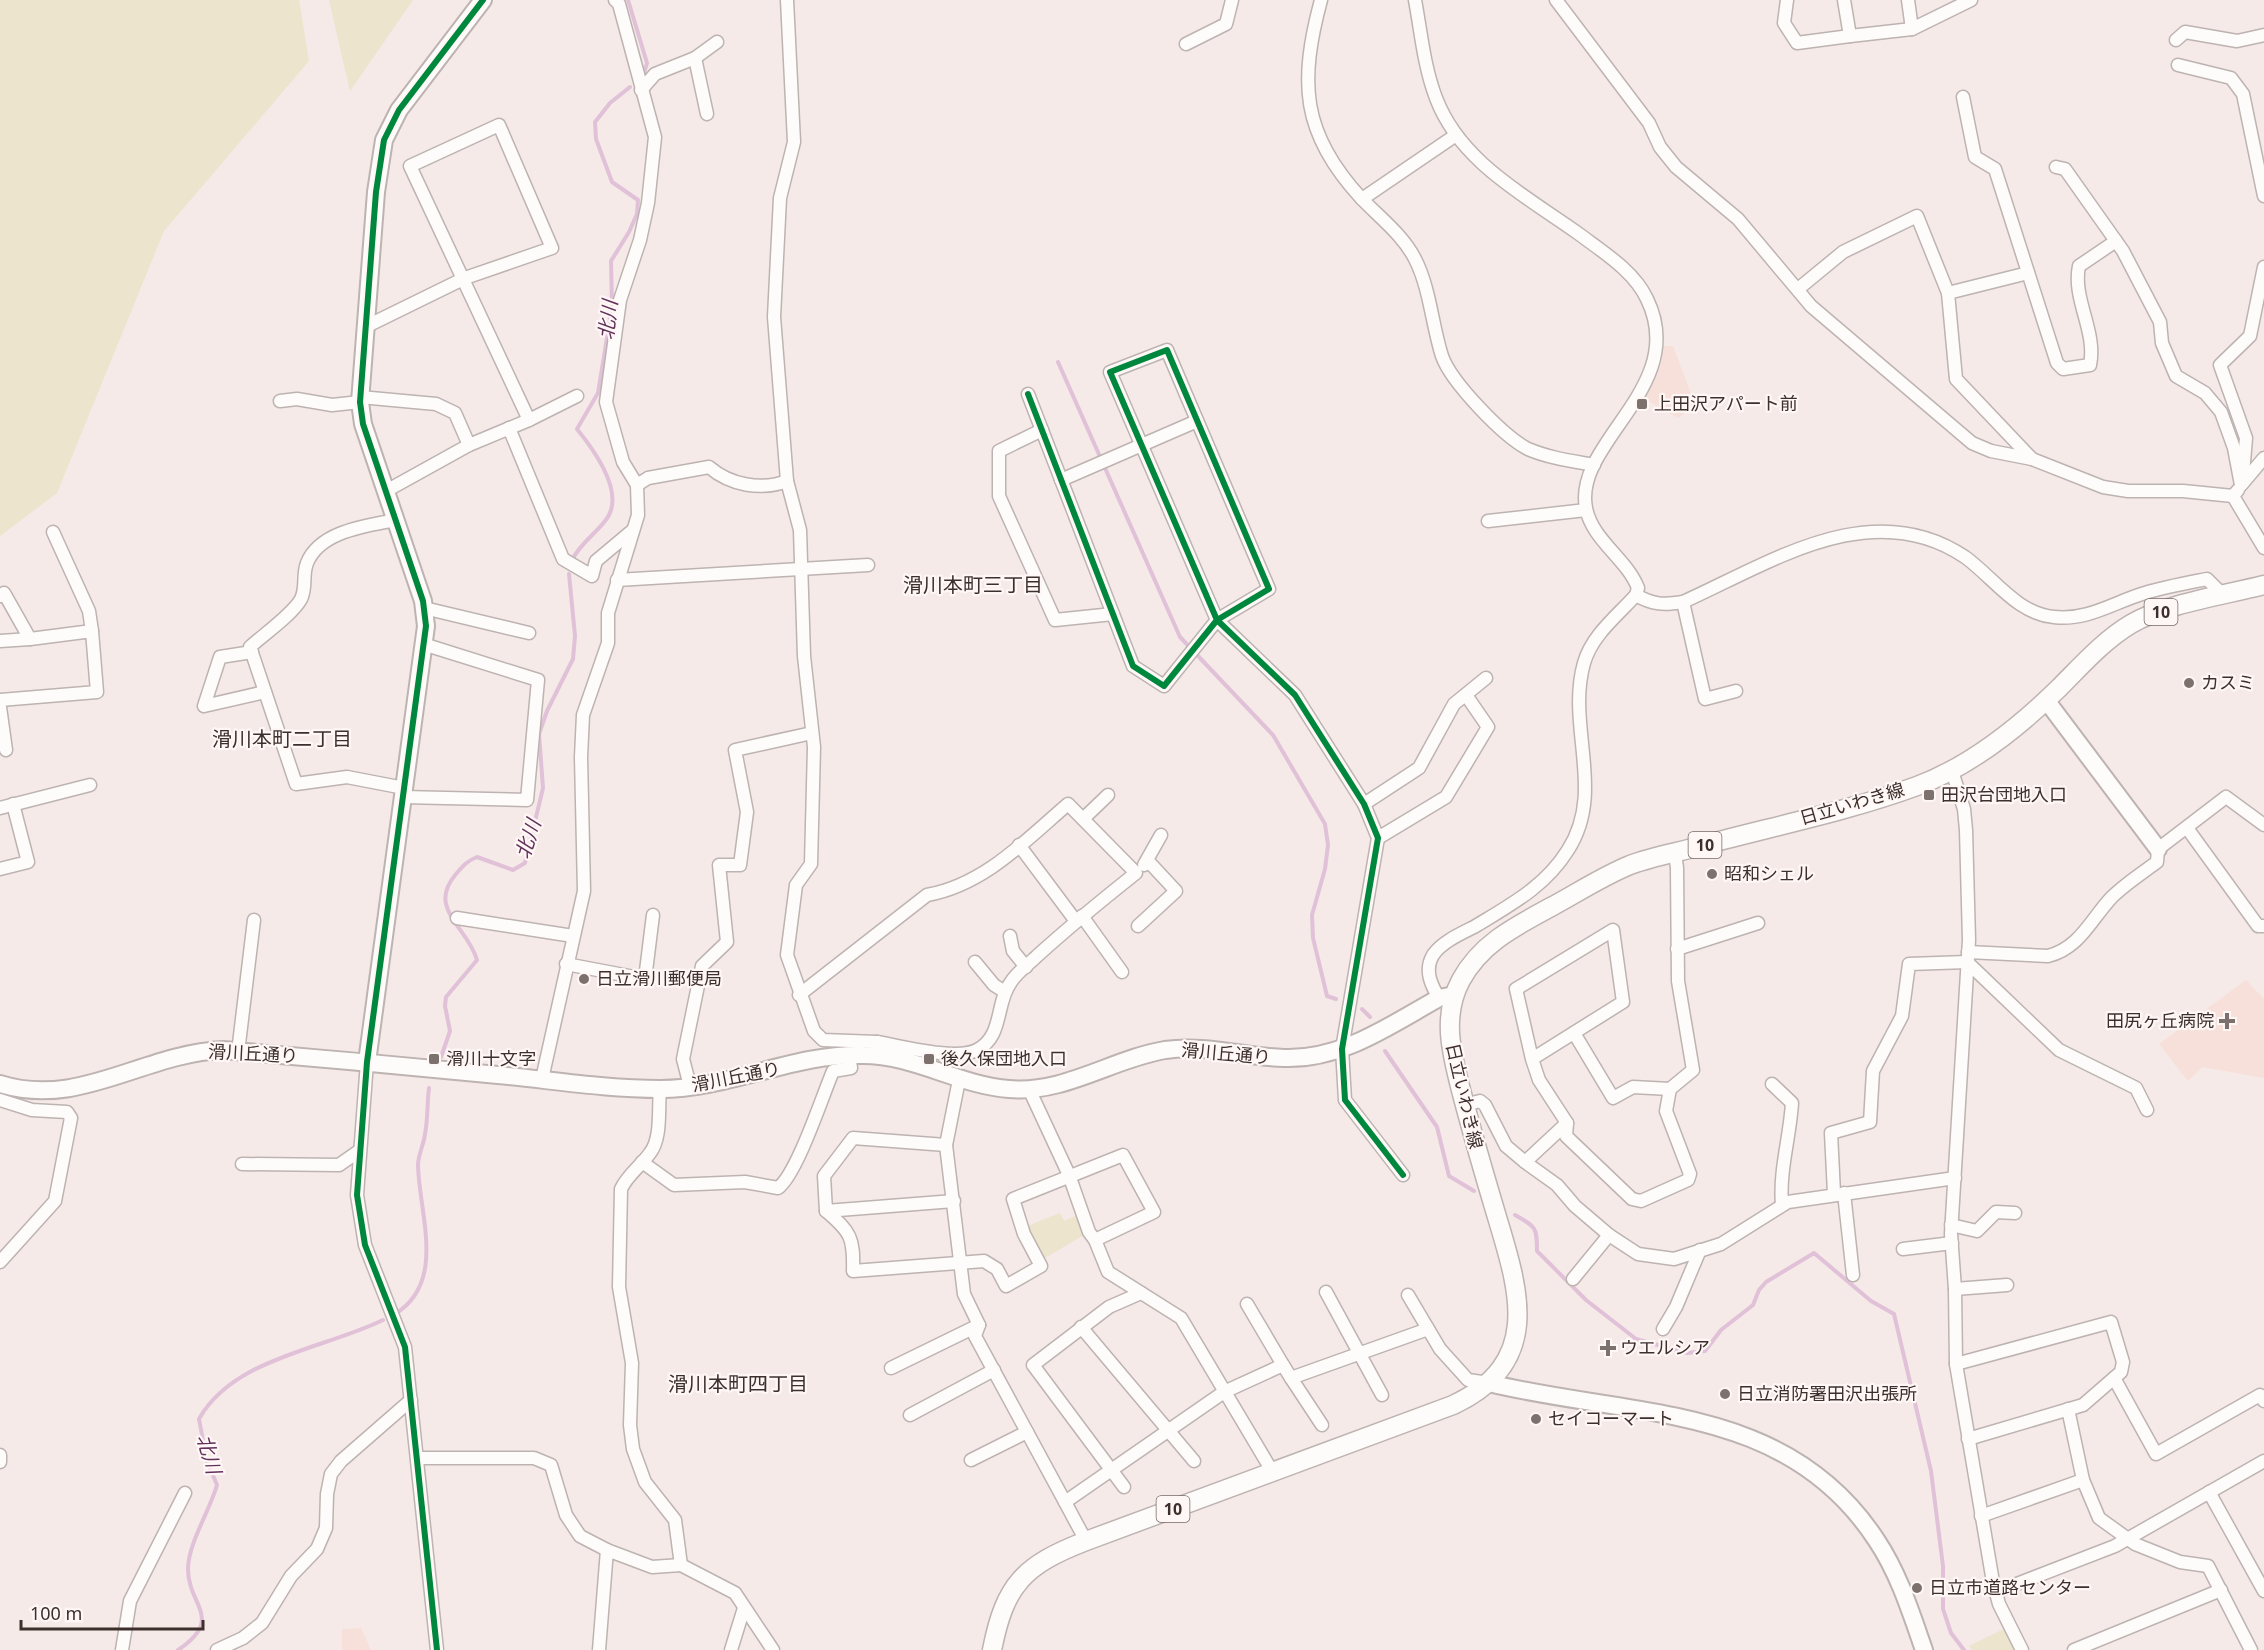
<svg xmlns="http://www.w3.org/2000/svg" width="2264" height="1650" font-family="'Noto Sans','Noto Sans JP',sans-serif">
  <style>
    .built { fill: #f7e0d9 }
    .green { fill: #ece4cc }
    .lines { fill: none; stroke-linecap: round; stroke-linejoin: round }
    .stream { stroke: #e0c1d8; stroke-width: 4 }
    .street-casing { stroke: #bdb3b0; stroke-width: 15 }
    .secondary-casing { stroke: #bdb3b0; stroke-width: 20 }
    .primary-casing { stroke: #bdb3b0; stroke-width: 21 }
    .street { stroke: #fefcfb; stroke-width: 12 }
    .secondary { stroke: #fefcfb; stroke-width: 16 }
    .primary { stroke: #fefcfb; stroke-width: 18 }
    .cycleway-casing { stroke: #fef7f5; stroke-width: 10 }
    .cycleway { stroke: #00873e; stroke-width: 6 }
    .poi-dot { fill: #7d716d; stroke: #fef7f5; stroke-width: 2 }
    .labels { text-anchor: middle; stroke-width: 4.5; stroke-linejoin: round; paint-order: stroke }
    .shield { fill: #fef7f5; stroke: #776c68; stroke-width: 1.5 }
    .shield-label { font-size: 16px; font-weight: bold; fill: #3d302c }
    .poi-label { font-size: 18px; fill: #3d302c; stroke: #fef7f5; text-anchor: start }
    .street-label { font-size: 18px; fill: #3d302c; stroke: #fef7f5 }
    .water-label { font-size: 20px; font-style: italic; fill: #62315c; stroke: #fef7f5 }
    .neighbourhood-label { font-size: 20px; fill: #3d302c; stroke: #fef7f5 }
  </style>
  <rect width="100%" height="100%" fill="#f5eae7"/>
  <g class="built">
    <path d="M1662,346H1673L1695,404L1678,418L1643,398L1657,372Z"/>
    <path d="M2246,980L2264,999V1078L2202,1067L2188,1081L2159,1044Z"/>
    <path d="M361,1628L371,1650H342V1629Z"/>
  </g>
  <g class="green">
    <path d="M0,0H299L309,61L164,231L57,493L0,536Z"/>
    <path d="M329,0H413L350,91Z"/>
    <path d="M1084,1212L1089,1232L1038,1262L1025,1227L1060,1213L1064,1221Z"/>
    <path d="M2010,1626L2022,1650H1972L1969,1646Z"/>
  </g>
  <g class="lines">
    <g class="stream">
      <path d="M628,0L647,63L643,77"/>
      <path d="M1058,362L1180,637L1273,735L1325,824L1328,845L1325,869L1312,915L1313,938L1327,996L1336,999"/>
      <path d="M572,560C580,544 594,535 605,521C627,495 594,450 577,429L598,393L612,307L611,261L629,232L637,214L638,200L612,182L596,139L595,122L610,103L630,87"/>
      <path d="M1362,1009L1370,1017"/>
      <path d="M1385,1051L1437,1127L1449,1176L1474,1191"/>
      <path d="M441,1057L450,1031L445,1006L446,997L477,960C468,927 426,909 456,874C463,866 467,861 477,857L513,870L525,863L543,788L539,734L547,711L573,659L575,636L569,574"/>
      <path d="M1515,1215C1536,1227 1537,1227 1537,1251L1586,1300L1636,1339L1687,1353L1705,1351L1721,1330L1753,1305L1759,1290L1766,1282L1814,1253L1871,1301L1894,1314L1931,1471L1943,1566V1609L1951,1633L1964,1650"/>
      <path d="M395,1314C447,1282 419,1214 418,1165C418,1155 424,1144 425,1134C428,1119 427,1103 429,1088"/>
      <path d="M178,1650C225,1618 188,1606 188,1569C188,1544 210,1510 217,1485L207,1461L199,1419C233,1358 324,1349 383,1320"/>
    </g>
    <g class="street-casing">
      <g id="street">
        <path d="M787,0L794,142L780,198L774,317L787,481L800,530L804,656L814,747L811,864L796,885L787,955L814,1031L823,1040L877,1042V1055"/>
        <path d="M1321,0C1299,82 1301,133 1361,198C1379,217 1403,235 1415,259C1430,288 1432,325 1442,356C1451,382 1503,436 1528,449C1549,458 1572,461 1594,465"/>
        <path d="M1415,0C1421,32 1424,67 1436,98C1460,162 1526,196 1579,234C1603,252 1634,271 1647,299C1690,387 1573,442 1586,508C1592,540 1627,559 1638,588L1636,595C1617,616 1592,635 1584,663C1566,726 1606,791 1568,850C1545,887 1510,905 1474,927C1460,934 1442,942 1433,955C1424,970 1431,985 1439,998"/>
        <path d="M1556,0L1649,123L1660,147L1676,167L1738,219L1811,306L1972,443L1991,451L2032,459L2103,487L2128,491H2183L2233,496"/>
        <path d="M1787,0L1784,23L1797,43L1850,36"/>
        <path d="M1844,0L1850,36L1912,29L1971,0"/>
        <path d="M1908,0L1912,29"/>
        <path d="M2176,40L2185,32L2237,41L2264,35"/>
        <path d="M1186,44L1226,24L1232,0"/>
        <path d="M695,58L717,42"/>
        <path d="M2178,65L2231,78L2243,94L2264,196"/>
        <path d="M641,90L655,74L695,58L707,114"/>
        <path d="M1963,97L1975,157L1995,169L2057,363L2063,369L2090,365C2097,331 2072,299 2079,266L2116,241"/>
        <path d="M2056,167L2065,169L2123,251L2160,322L2162,343L2176,376L2205,393L2221,412L2234,448L2241,485"/>
        <path d="M1362,199L1456,135"/>
        <path d="M1798,289L1843,252L1917,216L1948,293L1956,379L2032,459"/>
        <path d="M1948,293L2028,273"/>
        <path d="M365,327L465,278L552,248L499,125L410,166L529,420"/>
        <path d="M1028,394L1133,666L1164,686L1217,620L1269,589L1167,350L1110,372L1217,620L1295,695L1364,804L1378,838L1342,1049L1345,1100L1403,1175"/>
        <path d="M360,397L436,404L455,413L469,445"/>
        <path d="M280,401L297,399L332,405L360,402"/>
        <path d="M509,428L563,559L592,576L596,561L633,530"/>
        <path d="M1042,430L999,451V496L1055,620L1113,614"/>
        <path d="M2243,474L2246,438L2220,365L2250,336L2264,267"/>
        <path d="M1061,480L1197,421"/>
        <path d="M2242,484L2264,458"/>
        <path d="M637,485L648,478L709,467C730,485 761,491 787,481"/>
        <path d="M2238,490L2233,496L2264,548"/>
        <path d="M386,491L469,445L529,420L577,396"/>
        <path d="M396,520C366,526 320,531 307,563C302,576 307,587 301,599C293,614 263,635 250,647L296,784L347,777L404,788"/>
        <path d="M1488,521L1586,510"/>
        <path d="M53,532L89,611L92,631"/>
        <path d="M617,580L868,565"/>
        <path d="M1636,595C1653,605 1664,605 1683,602C1770,563 1872,494 1965,557C1993,577 2017,614 2054,617C2088,621 2114,602 2145,593C2165,587 2187,583 2207,579L2223,595"/>
        <path d="M0,596L4,593L30,639L92,631L97,692L0,700"/>
        <path d="M1683,602L1705,699L1736,691"/>
        <path d="M424,608L529,633"/>
        <path d="M0,641L30,639"/>
        <path d="M252,652L220,657L204,706L265,692"/>
        <path d="M0,707L6,750"/>
        <path d="M1952,771L1964,809L1966,830L1969,940L1951,1234L1955,1289L1956,1364L1993,1582L1999,1604L2022,1650"/>
        <path d="M403,797L527,800L538,680L423,644"/>
        <path d="M1364,804L1419,768L1454,704L1486,678"/>
        <path d="M0,808L90,785"/>
        <path d="M1083,819L1108,795"/>
        <path d="M2187,828L2258,926H2264"/>
        <path d="M1378,838L1446,797L1488,727L1466,695"/>
        <path d="M1019,845L1075,920"/>
        <path d="M1144,865L1161,835"/>
        <path d="M0,869L28,862L13,804"/>
        <path d="M1082,916L1122,972"/>
        <path d="M457,918L573,936"/>
        <path d="M1138,926L1176,891L1149,862"/>
        <path d="M1010,936L1013,951L1026,967"/>
        <path d="M1677,949L1758,923"/>
        <path d="M1968,952L2048,956C2080,948 2091,919 2112,897C2125,884 2142,873 2157,862L2158,849L2226,797L2264,825"/>
        <path d="M975,962L994,985L1005,992"/>
        <path d="M566,964L645,979L653,915"/>
        <path d="M799,995L927,895C984,885 1026,840 1068,804L1136,873C1102,900 1069,927 1037,956C1029,964 1017,972 1011,982C995,1003 1004,1036 977,1050C956,1061 901,1046 877,1042"/>
        <path d="M1574,1033L1613,1098L1633,1087L1670,1089"/>
        <path d="M238,1052L254,920"/>
        <path d="M1532,1059L1516,989L1613,930L1623,1002L1532,1059L1539,1080L1567,1123L1525,1162L1557,1185L1575,1206L1609,1235L1638,1254L1674,1259L1721,1244L1788,1202L1955,1178"/>
        <path d="M367,1062L357,1195L365,1245L405,1347L437,1650"/>
        <path d="M542,1079L584,891L581,757L583,715L608,643V613L638,515L637,485L623,462L606,402L620,300L640,240L648,203L655,137L619,4L615,0"/>
        <path d="M959,1080L946,1145L964,1294L979,1325L975,1336L1065,1502"/>
        <path d="M1772,1084L1792,1103C1790,1137 1779,1171 1782,1205"/>
        <path d="M690,1086L683,1059L702,966L727,942L719,865H740L747,812L735,750L812,733"/>
        <path d="M660,1089C658,1108 662,1138 650,1153C640,1167 628,1174 621,1189L619,1287L632,1363L630,1425L633,1449L645,1482L675,1520L681,1565L735,1593L773,1650"/>
        <path d="M1029,1089L1069,1175L1089,1232L1095,1240"/>
        <path d="M0,1100L32,1110L67,1112L71,1118L55,1201L0,1262"/>
        <path d="M1465,1105L1480,1101L1485,1105L1506,1146L1525,1162"/>
        <path d="M1567,1123L1566,1136L1632,1199L1641,1201L1688,1180L1690,1174L1666,1111L1670,1089L1693,1070L1678,981L1677,868L1675,853"/>
        <path d="M946,1145L853,1138L824,1176L826,1211L954,1201"/>
        <path d="M642,1162L674,1185L745,1182L778,1188C797,1174 822,1097 833,1071L851,1068L849,1055"/>
        <path d="M242,1164L339,1165L359,1151"/>
        <path d="M1834,1193L1831,1133L1870,1122L1873,1071L1902,1016L1909,964L1967,962L2059,1050L2136,1088L2147,1110"/>
        <path d="M1844,1193L1853,1275"/>
        <path d="M826,1211C851,1232 854,1238 853,1271L984,1261L997,1269L1006,1286L1041,1266L1024,1234L1013,1199L1123,1155L1154,1212L1095,1240L1108,1272L1181,1318L1272,1471"/>
        <path d="M1951,1225L1977,1231L1996,1212L2015,1213"/>
        <path d="M1903,1249L1952,1243"/>
        <path d="M1573,1279L1609,1235"/>
        <path d="M1955,1289L2007,1285"/>
        <path d="M1326,1292L1382,1395"/>
        <path d="M1408,1295L1440,1349L1468,1380L1489,1383"/>
        <path d="M1247,1304L1283,1365"/>
        <path d="M1081,1327L1194,1461"/>
        <path d="M1663,1329L1676,1307L1700,1250"/>
        <path d="M1956,1364L2111,1322L2123,1362L2121,1372L2083,1405L1968,1439"/>
        <path d="M891,1368L979,1325"/>
        <path d="M1291,1378L1322,1425"/>
        <path d="M2114,1378L2156,1454L2260,1395L2264,1401"/>
        <path d="M2068,1409L2083,1480L2099,1518L2135,1544L2180,1562L2208,1566L2251,1650"/>
        <path d="M910,1415L994,1370"/>
        <path d="M0,1455V1462"/>
        <path d="M418,1458H534L551,1465L566,1515L580,1536L607,1550"/>
        <path d="M971,1460L1027,1432"/>
        <path d="M1124,1487L1033,1365L1109,1307L1141,1293"/>
        <path d="M2209,1492L2264,1591"/>
        <path d="M1981,1516L2083,1480"/>
        <path d="M1086,1541L1065,1502L1224,1392L1283,1365L1291,1378L1428,1329"/>
        <path d="M1996,1592L2115,1546L2264,1461"/>
        <path d="M122,1650L130,1601L185,1493"/>
        <path d="M217,1650L243,1638L262,1623L291,1576L317,1549L326,1528L327,1494L331,1474L341,1461L411,1400"/>
        <path d="M599,1650L607,1550L652,1567L681,1565"/>
        <path d="M731,1650L744,1608"/>
        <path d="M2074,1650L2221,1590"/>
      </g>
    </g>
    <g class="secondary-casing">
      <g id="secondary">
        <path d="M2046,700L2158,849"/>
        <path d="M367,1062L426,626L423,601L363,424L360,402L376,192L384,140L399,110L483,0"/>
        <path d="M0,1084C79,1109 144,1053 223,1050C315,1058 406,1066 498,1075C551,1080 606,1089 660,1089C729,1089 795,1053 863,1055C914,1055 958,1085 1009,1089C1064,1094 1112,1059 1165,1050C1206,1044 1244,1057 1284,1058C1342,1060 1390,1025 1439,998L1454,995"/>
        <path d="M1489,1383C1632,1418 1787,1402 1877,1541C1899,1574 1911,1613 1924,1650"/>
      </g>
    </g>
    <g class="primary-casing">
      <path id="primary" d="M992,1650C1005,1584 1024,1565 1086,1541L1453,1405C1547,1361 1517,1285 1494,1207C1483,1170 1472,1132 1462,1094C1452,1055 1441,1017 1461,980C1481,943 1516,926 1551,907C1577,893 1603,876 1630,865C1654,856 1680,852 1704,845C1775,826 1849,811 1917,786C1971,766 2018,728 2059,688C2081,666 2104,640 2131,624C2164,604 2225,595 2264,585"/>
    </g>
    <use href="#street" class="street"/>
    <use href="#secondary" class="secondary"/>
    <use href="#primary" class="primary"/>
    <g class="cycleway-casing">
      <g id="cycleway">
        <path d="M1028,394L1133,666L1164,686L1217,620L1269,589L1167,350L1110,372L1217,620L1295,695L1364,804L1378,838L1342,1049L1345,1100L1403,1175"/>
        <path d="M437,1650L405,1347L365,1245L357,1195L367,1062L426,626L423,601L363,424L360,402L376,192L384,140L399,110L483,0"/>
      </g>
    </g>
    <use href="#cycleway" class="cycleway"/>
  </g>
  <g class="poi-dot">
    <rect x="1636" y="398" width="12" height="12" rx="3"/>
    <circle cx="2189" cy="683" r="6"/>
    <rect x="1923" y="789" width="12" height="12" rx="3"/>
    <circle cx="1712" cy="874" r="6"/>
    <circle cx="584" cy="979" r="6"/>
    <path d="M2224 1012h6v6h6v6h-6v6h-6v-6h-6v-6h6z"/>
    <rect x="428" y="1053" width="12" height="12" rx="3"/>
    <rect x="923" y="1053" width="12" height="12" rx="3"/>
    <path d="M1605 1339h6v6h6v6h-6v6h-6v-6h-6v-6h6z"/>
    <circle cx="1725" cy="1394" r="6"/>
    <circle cx="1536" cy="1419" r="6"/>
    <circle cx="1917" cy="1588" r="6"/>
  </g>
  <g class="labels">
    <g class="shield">
      <rect x="2144.5" y="599" width="33" height="26" rx="4.5"/>
      <rect x="1688.5" y="832" width="33" height="26" rx="4.5"/>
      <rect x="1156.5" y="1496" width="33" height="26" rx="4.5"/>
    </g>
    <g class="shield-label">
      <text x="2161" y="618">10</text>
      <text x="1705" y="851">10</text>
      <text x="1173" y="1515">10</text>
    </g>
    <g class="poi-label">
      <text x="1654" y="410">上田沢アパート前</text>
      <text x="2201" y="689">カスミ</text>
      <text x="1941" y="801">田沢台団地入口</text>
      <text x="1724" y="880">昭和シェル</text>
      <text x="596" y="985">日立滑川郵便局</text>
      <text x="2214" y="1027" text-anchor="end">田尻ヶ丘病院</text>
      <text x="446" y="1065">滑川十文字</text>
      <text x="941" y="1065">後久保団地入口</text>
      <text x="1620" y="1354">ウエルシア</text>
      <text x="1737" y="1400">日立消防署田沢出張所</text>
      <text x="1548" y="1425">セイコーマート</text>
      <text x="1929" y="1594">日立市道路センター</text>
    </g>
    <g class="street-label">
      <text transform="translate(1852 804) rotate(-16)" y="6">日立いわき線</text>
      <text transform="translate(253 1054) rotate(3)" y="6">滑川丘通り</text>
      <text transform="translate(1226 1054) rotate(5)" y="6">滑川丘通り</text>
      <text transform="translate(736 1077) rotate(-11)" y="6">滑川丘通り</text>
      <text transform="translate(1464 1096) rotate(77)" y="6">日立いわき線</text>
    </g>
    <g class="water-label">
      <text transform="translate(608 320) rotate(-84)" y="7">北川</text>
      <text transform="translate(528 839) rotate(-72)" y="7">北川</text>
      <text transform="translate(209 1454) rotate(74)" y="7">北川</text>
    </g>
    <g class="neighbourhood-label">
      <text x="973" y="592">滑川本町三丁目</text>
      <text x="282" y="746">滑川本町二丁目</text>
      <text x="738" y="1391">滑川本町四丁目</text>
    </g>
  </g>
  <path d="M21 1620v9h182v-9" fill="none" stroke="#3d302c" stroke-width="3"/>
  <text x="30" y="1620" font-size="18" fill="#3d302c" stroke="#fef7f5" stroke-width="4.5" paint-order="stroke">100 m</text>
</svg>
